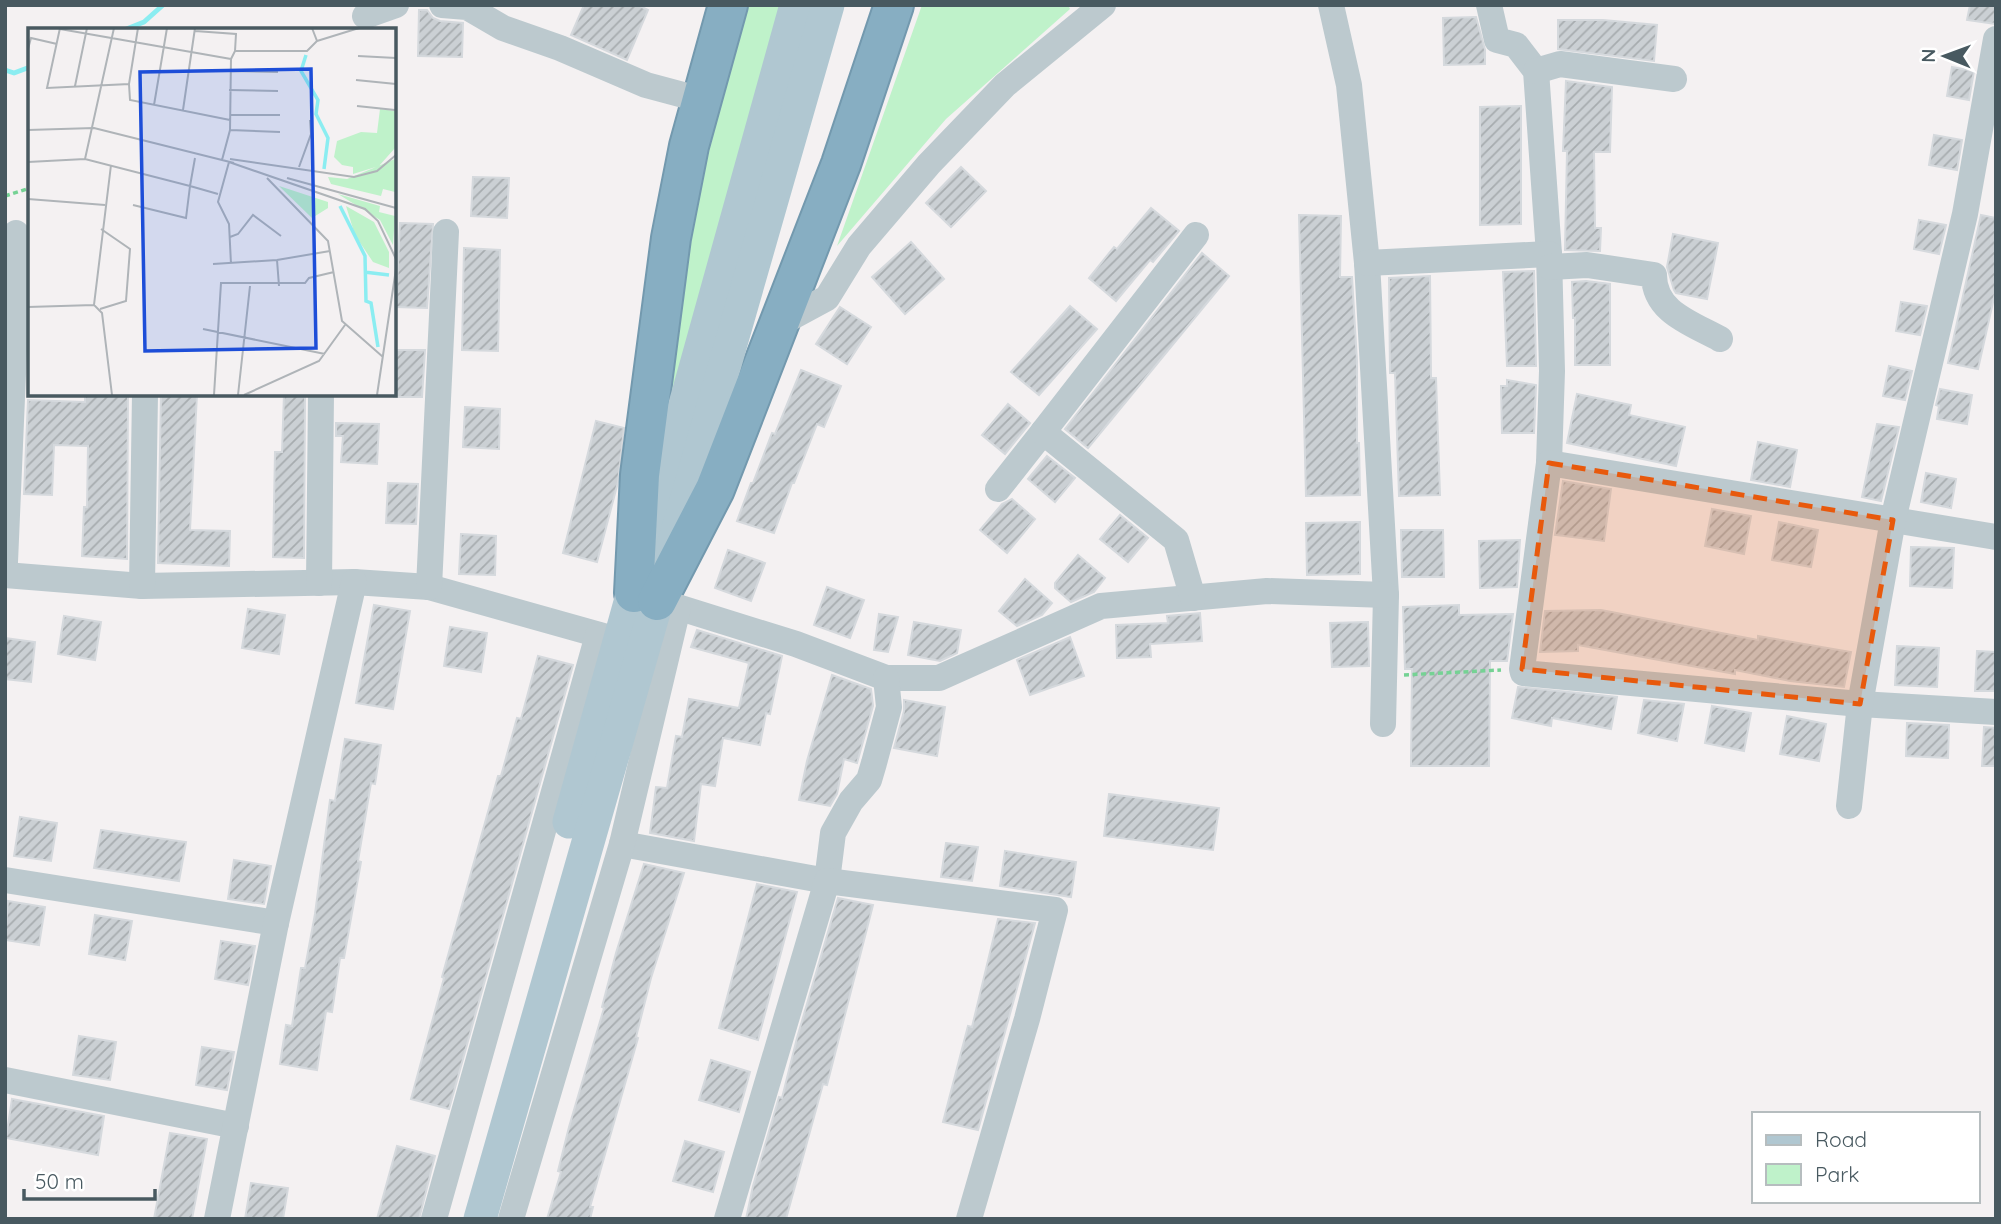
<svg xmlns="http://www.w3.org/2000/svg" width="2001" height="1224" font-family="Quicksand,sans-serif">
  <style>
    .green { fill: #bff2ca }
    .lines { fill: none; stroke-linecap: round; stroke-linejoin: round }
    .stream { stroke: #8bedf1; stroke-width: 5 }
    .building { fill: url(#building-hatch); stroke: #d5d9dd; stroke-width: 2 }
    .highway-casing { stroke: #7399ae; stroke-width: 42 }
    .path { stroke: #75d294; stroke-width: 3.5; stroke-dasharray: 5 3.5; stroke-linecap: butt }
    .minor { stroke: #bcc9ce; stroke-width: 26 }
    .major { stroke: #b0c7d1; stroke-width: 33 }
    .highway { stroke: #87aec2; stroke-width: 38 }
    .marked { fill: #e8590c; fill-opacity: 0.2; stroke: #e8590c; stroke-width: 5; stroke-dasharray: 14 9; stroke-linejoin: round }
    .inset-river { fill: none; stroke: #8bedf1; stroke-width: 3.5 }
    .inset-road { fill: none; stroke: #afb4b8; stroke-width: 2 }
    .view { fill: #1d4ed8; fill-opacity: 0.15; stroke: #1d4ed8; stroke-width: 3.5 }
    .inset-edge { fill: none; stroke: #485960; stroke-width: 3.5 }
  </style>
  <defs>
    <pattern id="building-hatch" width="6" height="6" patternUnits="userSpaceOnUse" patternTransform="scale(1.75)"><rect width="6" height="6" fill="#cbd0d4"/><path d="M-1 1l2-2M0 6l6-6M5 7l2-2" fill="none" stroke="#a7acaf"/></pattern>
  </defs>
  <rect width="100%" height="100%" fill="#f4f1f2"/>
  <g class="green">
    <path d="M743,5H788L647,475L702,149Z"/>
    <path d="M922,5H1068L1070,9L946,119L837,246Z"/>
  </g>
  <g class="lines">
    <g class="stream">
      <path d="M124,30L144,22L163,5"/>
      <path d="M5,70L14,73L30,67"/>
    </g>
  </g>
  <g class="building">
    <path d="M584,5H638L648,10L627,60L571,35Z"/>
    <path d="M1970,5H1996V24L1967,20Z"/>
    <path d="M419,10H427L433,18L440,21L463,23L462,57L418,56Z"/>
    <path d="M1476,17L1485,50V64L1444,65L1443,18Z"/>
    <path d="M1558,20H1603L1657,25L1654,61L1558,49Z"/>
    <path d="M1952,67L1974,71L1969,100L1947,96Z"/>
    <path d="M1566,81L1612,87L1610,152H1594L1595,228H1601L1600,251L1565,250L1567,151H1563Z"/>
    <path d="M1521,106V224L1480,225V107Z"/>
    <path d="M1934,135L1962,140L1957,170L1929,165Z"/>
    <path d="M961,167L986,191L951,227L926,203Z"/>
    <path d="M473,177L509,178L507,218L471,216Z"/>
    <path d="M1151,208L1179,231L1153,262L1150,260L1116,301L1089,278L1114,247L1117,249Z"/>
    <path d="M1299,215L1341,216L1340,277H1352L1357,361V443H1359L1360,495L1306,496Z"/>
    <path d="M1981,215L1996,218V289L1978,369L1948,363Z"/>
    <path d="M1919,220L1946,225L1939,254L1914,249Z"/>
    <path d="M400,223L433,224L427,308L396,307Z"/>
    <path d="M1673,234L1718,243L1707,299L1676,293L1674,290L1667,267Z"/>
    <path d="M911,242L944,279L905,314L872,277Z"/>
    <path d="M464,248L500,250L498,351L462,350Z"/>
    <path d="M1202,253L1229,276L1088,448L1065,429Z"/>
    <path d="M1534,271L1536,366H1507L1503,272Z"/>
    <path d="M1430,276L1431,378H1436L1440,495L1399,496L1395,373H1390L1389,278Z"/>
    <path d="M1586,281L1610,284V365H1575V318H1573L1572,282Z"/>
    <path d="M1901,302L1927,306L1920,335L1896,331Z"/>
    <path d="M1070,306L1097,329L1039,395L1011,372Z"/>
    <path d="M840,307L871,327L847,364L816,344Z"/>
    <path d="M394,350H425L422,397H394Z"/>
    <path d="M1889,366L1912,371L1905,400L1883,396Z"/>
    <path d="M801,370L841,386L824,427L817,424L794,483H792L774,533L737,521L751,483H753L772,433L775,434Z"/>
    <path d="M1507,380L1536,385L1534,433H1502L1501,386H1507Z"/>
    <path d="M1940,389L1972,395L1967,424L1937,419L1939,406L1936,405Z"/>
    <path d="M85,394H128L127,559L82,556L84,507H87L88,446L54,445L52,495L24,494L28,400L85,402Z"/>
    <path d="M161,394H197L190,530L230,531L229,566L158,563Z"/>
    <path d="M284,394L305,395L304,558L273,557L275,452H282Z"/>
    <path d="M1577,394L1631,405L1629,415L1685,427L1676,466L1567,443Z"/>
    <path d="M1008,404L1030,423L1005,454L982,435Z"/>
    <path d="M465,407L500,409L499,449L463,447Z"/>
    <path d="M596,421L624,428L618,482L597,562L563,553Z"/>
    <path d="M336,423L379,424L377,464L341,462L343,436H336Z"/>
    <path d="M1877,424L1899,427L1881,501L1862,497Z"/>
    <path d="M1758,442L1797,450L1790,487L1751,480Z"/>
    <path d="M1047,456L1075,478L1055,502L1028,479Z"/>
    <path d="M1926,473L1956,479L1951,508L1921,502Z"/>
    <path d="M1563,481L1611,489L1604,541L1555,535Z"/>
    <path d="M388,483L418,484L416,524L386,523Z"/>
    <path d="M1012,499L1035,519L1007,553L980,530L1002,504Z"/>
    <path d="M1712,509L1751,516L1744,554L1705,546Z"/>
    <path d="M1120,515L1148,538L1128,562L1100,539Z"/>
    <path d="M1360,522V574L1307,575L1306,523Z"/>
    <path d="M1779,522L1818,530L1811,567L1772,560Z"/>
    <path d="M1401,530H1443L1444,577H1402Z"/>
    <path d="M461,534L496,536L495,575L459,574Z"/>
    <path d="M1520,540L1517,587L1480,588L1479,541Z"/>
    <path d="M1911,547L1954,548L1952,588L1910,586Z"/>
    <path d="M728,550L765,563L751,601L715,588Z"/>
    <path d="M1078,555L1105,578L1094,592L1071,602L1055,588V583Z"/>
    <path d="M1025,579L1052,603L1042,615L1017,626L999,611Z"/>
    <path d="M827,587L864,600L850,638L814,625Z"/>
    <path d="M374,605L410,611L393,709L356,703Z"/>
    <path d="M1459,605V615L1513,614L1507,661H1490L1489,766H1411L1412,669H1405L1403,607Z"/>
    <path d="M248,609L285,615L279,654L242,648Z"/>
    <path d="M1601,610L1758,640V636L1851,652L1844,687L1790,681L1735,670V674L1578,645V651L1540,652L1545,611Z"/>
    <path d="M1200,613L1202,641L1150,644L1151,657L1117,658L1116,625L1168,623L1167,616Z"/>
    <path d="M879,614L898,617L888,652L874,650Z"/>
    <path d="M64,616L101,622L95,660L58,654Z"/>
    <path d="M914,622L961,630L957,653L940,661L908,655Z"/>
    <path d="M1368,622L1369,666L1332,667L1330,623Z"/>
    <path d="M450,627L487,633L481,672L444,666Z"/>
    <path d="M697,630L782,656L770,714L766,713L760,745L723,738L715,786L701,784L694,841L650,833L656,787L667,788L676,736L682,737L689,699L739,708L749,663L691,647Z"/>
    <path d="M1070,637L1084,676L1030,695L1017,660Z"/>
    <path d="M5,638L35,642L31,682L5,679Z"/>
    <path d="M1897,646L1939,648L1937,687L1895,685Z"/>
    <path d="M1977,651L1996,652V691H1975Z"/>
    <path d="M538,656L573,665L449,1109L411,1099L444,978L442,977L498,776H501L517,718L521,719Z"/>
    <path d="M832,675L871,689L873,706L857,763L844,759L837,794L830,806L799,800L807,761Z"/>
    <path d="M1518,687L1617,697L1611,729L1552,718L1551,726L1512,718Z"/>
    <path d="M904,700L945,707L937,756L894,748L904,711Z"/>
    <path d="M1644,700L1684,704L1677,741L1638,733Z"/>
    <path d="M1712,706L1751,713L1744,751L1705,743Z"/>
    <path d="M1787,716L1826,724L1819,761L1780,754Z"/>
    <path d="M1907,723L1949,725L1948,758L1906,756Z"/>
    <path d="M1984,727L1996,728V766H1982Z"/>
    <path d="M345,739L381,745L375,784L371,783L358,861L361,862L344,958H340L332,1012L326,1011L317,1070L280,1064L286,1025L292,1026L301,968H305L315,914L330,800L335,801Z"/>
    <path d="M1109,794L1219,808L1213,850L1104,836Z"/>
    <path d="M20,817L57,823L51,861L14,856Z"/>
    <path d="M101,830L186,842L179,881L94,868Z"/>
    <path d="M946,843L978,847L972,881L941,877Z"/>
    <path d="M1005,851L1076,862L1071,897L1000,886Z"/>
    <path d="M234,860L271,866L264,904L228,899Z"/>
    <path d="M644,864L684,873L651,978L636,1037L638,1038L590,1207H593L590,1219H547L561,1172L558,1171L569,1127L604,1008L602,1007L616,953Z"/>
    <path d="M757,884L797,892L758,1040L719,1028Z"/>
    <path d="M838,898L873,905L827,1085L823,1084L786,1219H746L753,1186L779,1097L782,1098L797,1038Z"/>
    <path d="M8,901L45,907L39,945L5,940Z"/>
    <path d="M95,915L132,921L125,960L89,954Z"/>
    <path d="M998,919L1035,923L978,1130L943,1122L968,1026L972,1027Z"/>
    <path d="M221,941L255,946L248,985L215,979Z"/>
    <path d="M79,1036L116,1042L110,1080L73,1075Z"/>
    <path d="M202,1047L234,1052L227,1090L196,1085Z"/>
    <path d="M711,1060L750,1072L739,1112L699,1100Z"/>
    <path d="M12,1099L104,1116L98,1155L6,1138Z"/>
    <path d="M170,1133L207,1139L192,1219H154Z"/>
    <path d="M685,1141L724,1152L713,1192L673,1181Z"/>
    <path d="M397,1146L435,1156L419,1219H377Z"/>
    <path d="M251,1183L288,1188L283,1219H245Z"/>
  </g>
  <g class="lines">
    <g class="highway-casing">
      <g id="highway">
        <path d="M634,593L640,475L671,238L689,146L728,5"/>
        <path d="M657,601L715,489L841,164L894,5"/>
      </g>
    </g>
    <g class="path">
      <path d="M5,196L30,188"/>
      <path d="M1404,675L1501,670"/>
    </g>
    <g class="minor">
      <path d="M442,5L467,7L503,28L560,48L646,85L702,100"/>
      <path d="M1331,5L1349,85L1367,263L1386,595L1383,724"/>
      <path d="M1489,5L1497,40L1516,45L1536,71L1549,254L1552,371L1549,463L1522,669L1523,673L1860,704L1996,712"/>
      <path d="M365,16L396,5"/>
      <path d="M1536,71L1560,64L1674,79"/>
      <path d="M1367,263L1549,254"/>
      <path d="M1550,267L1587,265L1654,275C1654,312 1691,323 1720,339"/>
      <path d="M777,325L827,298L859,246L929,164L1005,85L1103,5"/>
      <path d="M1549,463L1996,537"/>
      <path d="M998,489L1043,432"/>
      <path d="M5,562L16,304V233"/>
      <path d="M5,575L142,586L354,582L429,587L639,646"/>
      <path d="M319,583L321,394"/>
      <path d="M142,586L145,394"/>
      <path d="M429,587L446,232"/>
      <path d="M642,596L796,644L886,678H939L1101,606L1267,591L1386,595"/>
      <path d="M1193,598L1176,540L1043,432L1196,235"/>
      <path d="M1849,806L1860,704L1893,520L1965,214L1996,39"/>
      <path d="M622,844L827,881L833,833L851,801L869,780L874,763L889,707L886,678"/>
      <path d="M5,880L276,923"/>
      <path d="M5,1080L236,1126"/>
      <path d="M217,1219L276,923L354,582"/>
      <path d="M434,1219L598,635"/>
      <path d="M511,1219L622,844L678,608"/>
      <path d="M727,1219L827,881L1055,910L1027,1019L969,1219"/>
    </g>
    <g class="major">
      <path d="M569,822L796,5"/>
      <path d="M480,1219L828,5"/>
    </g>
    <use href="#highway" class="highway"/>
  </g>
  <path class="marked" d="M1549,463L1893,520L1860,704L1522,669Z"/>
  <g transform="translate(28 28)">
    <rect width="368" height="368" fill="#f4f1f2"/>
    <path d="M352,81L367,83V120L351,138L325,146V139L314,137L306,129L309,113L333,104L349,105ZM367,131V164L355,161L353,168L303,156L300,149L319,151ZM251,158L300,174V180L284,190ZM310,166L352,178L351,184L367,188L365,217L352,192ZM318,178L346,194L361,224V240L345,234L327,207Z" fill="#bff2ca"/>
    <path class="inset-river" d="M278,27L273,43L290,72L288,86L300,110L296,141M312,178L337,228L338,273L343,275L350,319M336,244L361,247"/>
    <path class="inset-road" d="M32,0L19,60L101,56L110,0M32,1L203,31M167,3L208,6L207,23M289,13L331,0M0,21L3,10L29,16M330,28L368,30M203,43L250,44M328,52L368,56M101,56L102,72L202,92M47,58L59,0M201,62L250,63M126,77L139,0M329,78L367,82M155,82L167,0M202,87H252M0,102L66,100L206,135M202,102L252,104M167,130L162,158L190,166M57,131L86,0M202,131L326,149L349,143L368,127M194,132L202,102L203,31L207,23H279L289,13L284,0M0,134L57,131L162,158L158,190L105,177M201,134L190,174L201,196L203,236M201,134L337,181L350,193L368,231M83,137L66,277L74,285L84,367M271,139L283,106L282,92M239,150L300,213L314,293L355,329M259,150L368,180M0,171L77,177M202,209L210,206L225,187L253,208M249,232L251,258M185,236L249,232L302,223M0,279L66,277M72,281L98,273L102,221L73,201M175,301L297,326M186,367L193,255H277L281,250L306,244M210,367L222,258M216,367L291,333L317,297M349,367L368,241"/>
    <path class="view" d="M283,41L288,320L117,323L112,44Z"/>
    <rect width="368" height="368" class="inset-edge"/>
  </g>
  <rect width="2001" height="1224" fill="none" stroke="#485960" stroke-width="14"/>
  <rect x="1752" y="1112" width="228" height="91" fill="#ffffff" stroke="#b6bdbf" stroke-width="2"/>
  <rect x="1766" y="1135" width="35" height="10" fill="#b0c7d1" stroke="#b6bdbf" stroke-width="2"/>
  <text x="1815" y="1147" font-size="21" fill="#485960">Road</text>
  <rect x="1766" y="1164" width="35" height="21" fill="#bff2ca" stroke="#b6bdbf" stroke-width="2"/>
  <text x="1815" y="1182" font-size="21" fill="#485960">Park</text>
  <g transform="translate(1945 56) rotate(271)" stroke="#ffffff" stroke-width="5" paint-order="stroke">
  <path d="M0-5L12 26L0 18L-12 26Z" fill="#485960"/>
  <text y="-10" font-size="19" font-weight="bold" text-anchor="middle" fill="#485960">N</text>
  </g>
  <path d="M24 1189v10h131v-10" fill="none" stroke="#485960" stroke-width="3.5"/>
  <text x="35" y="1189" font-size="21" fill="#485960" stroke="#ffffff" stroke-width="5" paint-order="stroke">50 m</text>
</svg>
